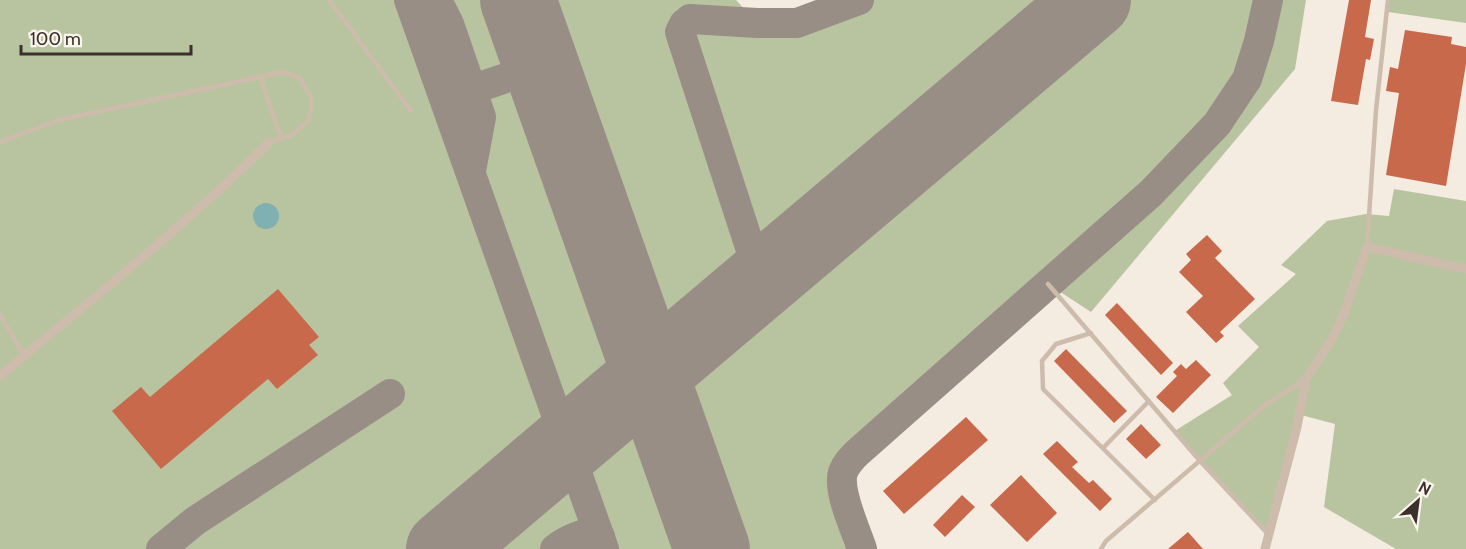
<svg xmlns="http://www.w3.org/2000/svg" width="1466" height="549" font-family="Cabin,sans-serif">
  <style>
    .green { fill: #b8c4a0 }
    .water { fill: #7fb0b2 }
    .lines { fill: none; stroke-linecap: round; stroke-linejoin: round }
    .taxiway { stroke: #988e86; stroke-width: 30 }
    .runway { stroke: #988e86; stroke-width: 76 }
    .building { fill: #c8694b }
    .service { stroke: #cdbbac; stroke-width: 4.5 }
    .minor { stroke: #cdbbac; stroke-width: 9 }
  </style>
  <rect width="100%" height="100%" fill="#f4ebe1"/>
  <g class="green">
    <path d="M0,0H736L747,12L797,23L859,0H1306L1295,69L1091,312L1048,284L931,374L833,464L829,474L830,485L852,549H0Z"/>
    <path d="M1389,0H1466V23L1388,12Z"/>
    <path d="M1394,189L1466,201V549H1396L1324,507L1335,424L1301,415L1269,532L1173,432L1232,395L1223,383L1259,347L1238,326L1296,274L1281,265L1327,221L1366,214L1389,216Z"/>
  </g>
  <circle class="water" cx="266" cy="216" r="13"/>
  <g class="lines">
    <g class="taxiway">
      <path d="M409,0L604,549"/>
      <path d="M437,0L449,24L481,117L471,171"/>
      <path d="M453,96L541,66"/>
      <path d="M761,281L680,32L684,24L690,19L757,23H797L859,0"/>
      <path d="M161,549L195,521L390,394"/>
      <path d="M555,549C565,541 589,528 600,537"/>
      <path d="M862,549C856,530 837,491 843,472C846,464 851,459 857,453L1151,193L1217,124L1247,79L1259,41L1268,0"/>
    </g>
    <g class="runway">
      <path d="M518,0L712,549"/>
      <path d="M444,549L1093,0"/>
    </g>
  </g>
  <g class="building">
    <path d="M1349,0H1371L1365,37L1374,39L1370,60L1366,59L1358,105L1331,101Z"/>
    <path d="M1405,30L1452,37L1451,44L1466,47V64L1446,186L1386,175L1399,93L1386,91L1390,67L1398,69Z"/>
    <path d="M1207,235L1222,251L1215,258L1255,299L1220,332L1224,336L1216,343L1186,312L1203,296L1179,272L1191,260L1186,254Z"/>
    <path d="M278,289L319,337L309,345L318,355L277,389L268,379L161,469L112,411L141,387L150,397Z"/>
    <path d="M1117,303L1173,363L1161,375L1105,315Z"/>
    <path d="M1066,349L1127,411L1114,423L1054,361Z"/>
    <path d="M1196,360L1211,375L1173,413L1156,397L1177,376L1173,372L1181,364L1186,369Z"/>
    <path d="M966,417L988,440L904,514L883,491Z"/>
    <path d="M1141,424L1161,445L1146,459L1126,439Z"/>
    <path d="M1057,441L1078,462L1072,467L1089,483L1093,480L1112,499L1100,511L1043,454Z"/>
    <path d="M1021,475L1057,513L1027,542L990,505Z"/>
    <path d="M962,495L975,507L945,537L933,525Z"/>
    <path d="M1188,532L1203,549H1168Z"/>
  </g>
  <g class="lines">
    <g class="service">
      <path d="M329,0L411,111"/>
      <path d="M260,77L281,138"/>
      <path d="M0,142L59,120L260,77L282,72L300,78L312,99L309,120L292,135L268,143"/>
      <path d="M1367,247L1376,110L1388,0"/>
      <path d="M1048,284L1200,461L1268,534"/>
      <path d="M0,314L24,356"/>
      <path d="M1091,333L1056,344L1042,361L1043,389L1155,500"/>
      <path d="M1103,448L1149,401"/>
      <path d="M1101,549L1106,541L1265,405L1304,380"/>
    </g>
    <g class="minor">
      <path d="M0,376C91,300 184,227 268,143"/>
      <path d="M1265,549L1297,427L1306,379L1333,337L1344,314L1367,247L1466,269"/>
    </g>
  </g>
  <g transform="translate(1418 501) rotate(28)" stroke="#fbf5ee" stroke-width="4.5" paint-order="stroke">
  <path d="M0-4.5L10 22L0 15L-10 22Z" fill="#3b302b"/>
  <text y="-9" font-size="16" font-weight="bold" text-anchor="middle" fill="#3b302b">N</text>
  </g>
  <path d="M21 45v9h170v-9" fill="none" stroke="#3b302b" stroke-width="3"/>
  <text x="30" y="45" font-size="18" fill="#3b302b" stroke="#fbf5ee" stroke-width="4.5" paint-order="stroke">100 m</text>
</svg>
